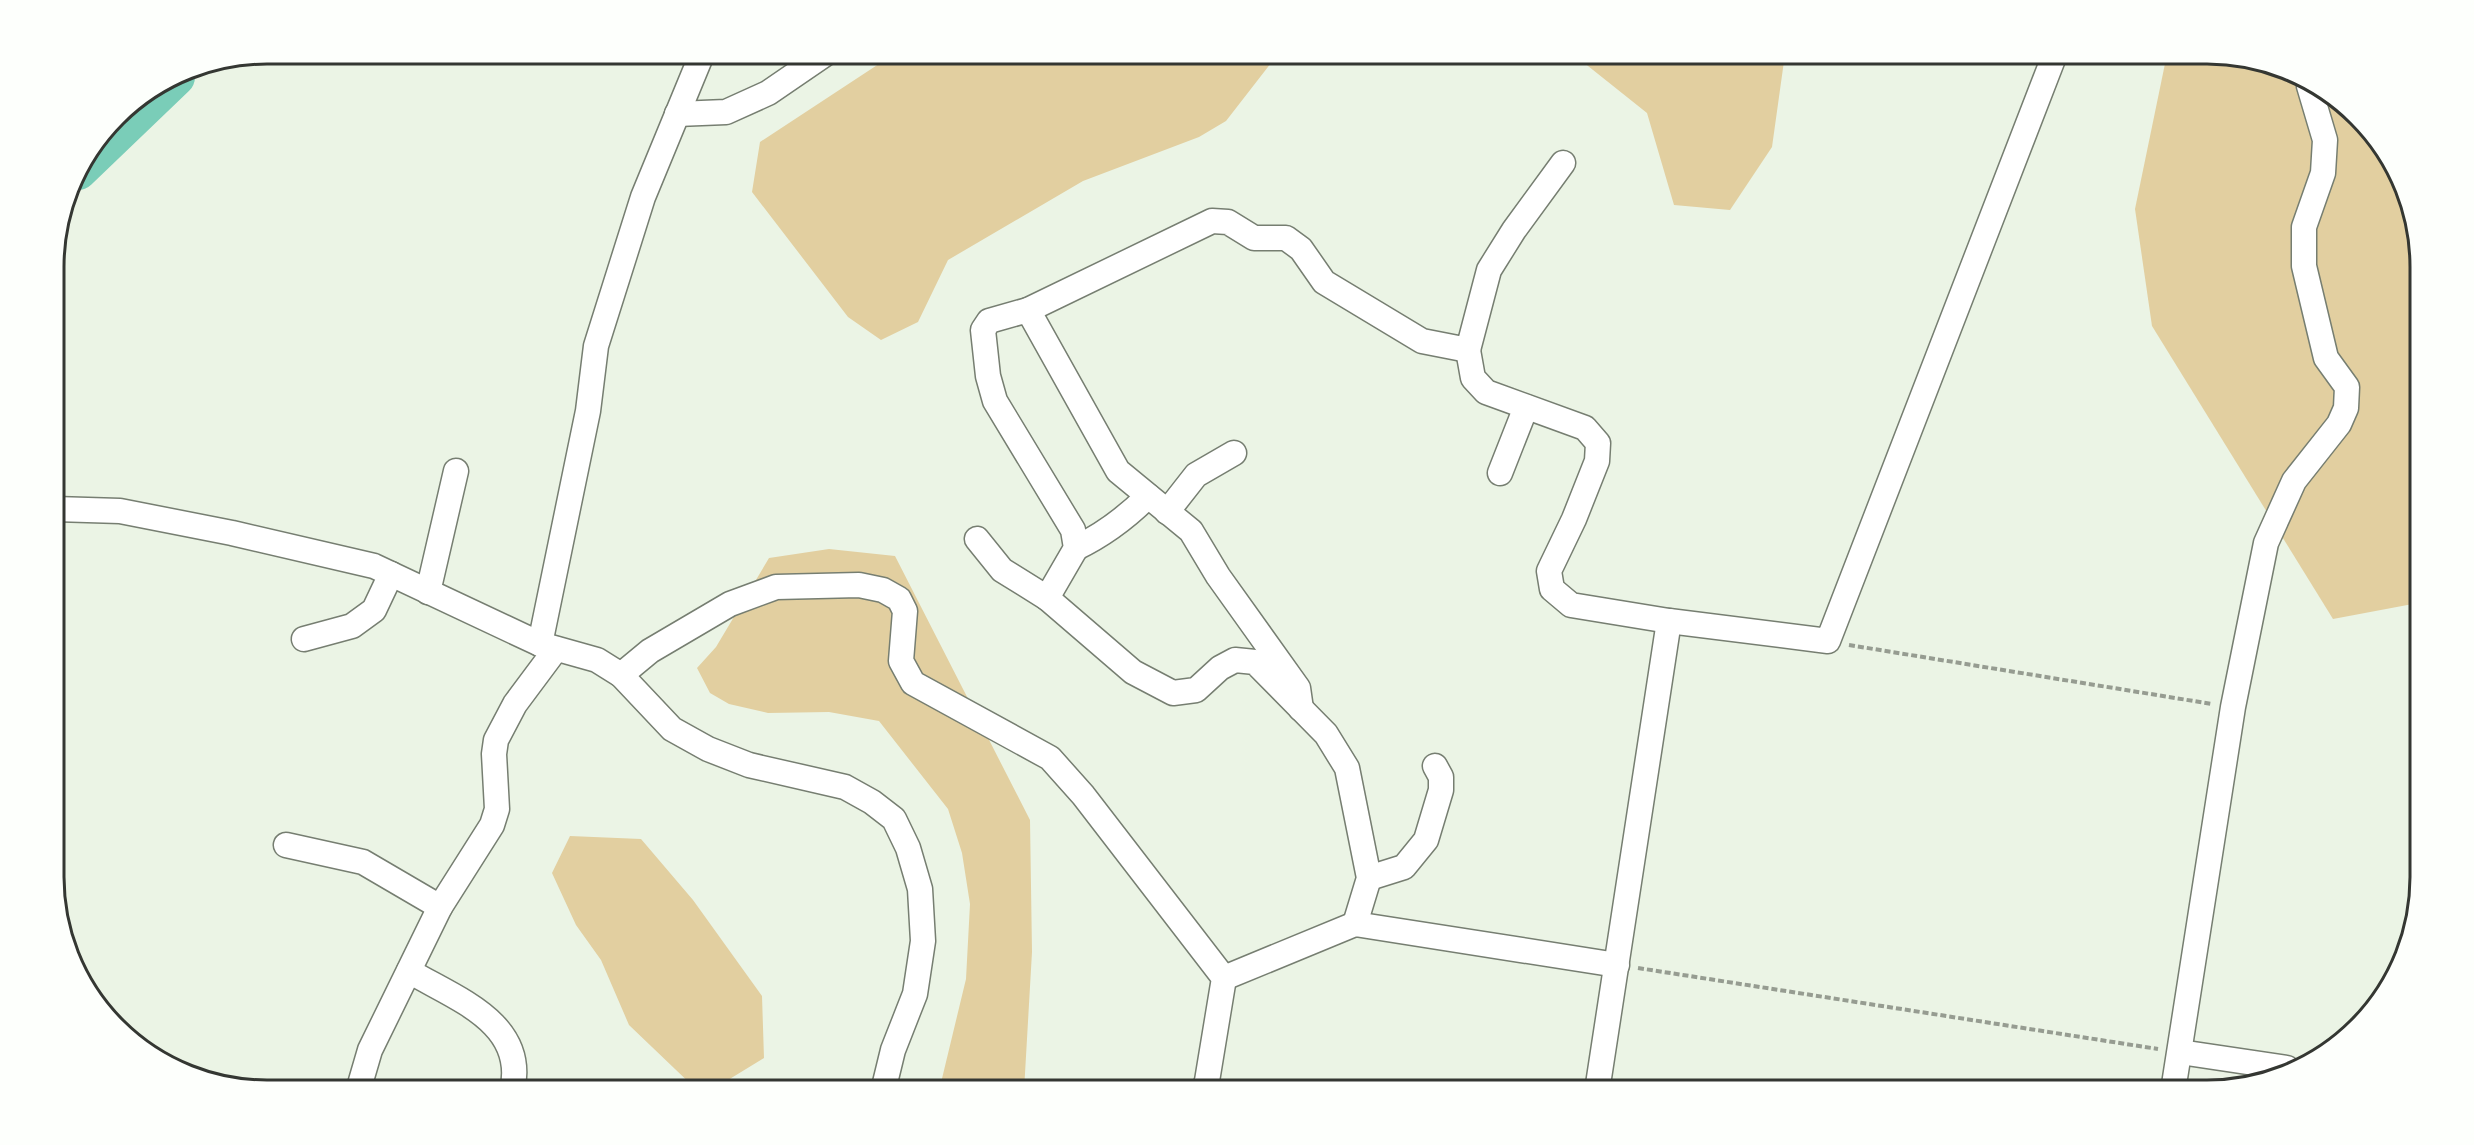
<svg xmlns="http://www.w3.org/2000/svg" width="2474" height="1145" font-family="'Archivo Narrow',sans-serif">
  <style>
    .green { fill: #e2cfa0 }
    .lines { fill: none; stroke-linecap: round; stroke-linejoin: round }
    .river { stroke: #7acdb8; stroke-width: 38 }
    .minor-casing { stroke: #767e71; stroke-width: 27 }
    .path { stroke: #969c91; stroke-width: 4; stroke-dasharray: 6 3; stroke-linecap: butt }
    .minor { stroke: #fff; stroke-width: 24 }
    .rim { fill: none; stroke: #343732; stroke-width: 3 }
  </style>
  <rect width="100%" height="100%" fill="#ebf4e5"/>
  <g class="green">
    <path d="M894,54H1278L1226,121L1199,137L1083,181L948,260L918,322L881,340L848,317L752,192L760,142Z"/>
    <path d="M1562,54H1785L1772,147L1730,210L1674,205L1647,113L1583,62Z"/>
    <path d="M2167,54H2206L2288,70L2376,138L2418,240V603L2333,619L2152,326L2135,209Z"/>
    <path d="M829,549L895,556L1030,820L1032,952L1024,1091H939L966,979L970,904L962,853L948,809L879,721L829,712L768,713L729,704L710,693L697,668L716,647L769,558Z"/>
    <path d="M570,836L641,839L693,900L762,996L764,1058L710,1091H698L629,1025L601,960L576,925L552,873Z"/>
  </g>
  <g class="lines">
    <path class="river" d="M78,171L176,77"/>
    <g class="minor-casing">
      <g id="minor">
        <path d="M677,114L726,112L768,93L825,54"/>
        <path d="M1028,310L1212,221L1228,222L1254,238H1286L1301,249L1324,282L1422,341L1468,350L1489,270L1514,230L1563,163"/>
        <path d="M1468,350L1473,378L1486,392L1585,428L1598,443L1597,461L1574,519L1549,571L1552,589L1571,605L1669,621L1828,641L2055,54"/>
        <path d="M1500,473L1526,407"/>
        <path d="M55,509L120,511L232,533L374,566L540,644L597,660L621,675L672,729L708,749L749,765L845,787L872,802L894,819L908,848L920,889L923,941L915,994L893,1050L883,1091"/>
        <path d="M1167,512L1196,475L1234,453"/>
        <path d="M977,539L1002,570L1047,598L1133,672L1173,693L1196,690L1220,668L1235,660L1255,662L1326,734L1347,768L1369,878L1355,924"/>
        <path d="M1076,548C1105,534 1126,518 1148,496"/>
        <path d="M428,592L456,471"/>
        <path d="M1047,598L1076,548L1073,530L995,401L988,376L983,330L989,321L1028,310L1118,471L1191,531L1218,576L1298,688L1301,709"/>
        <path d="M304,639L352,626L374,610L391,574"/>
        <path d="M540,644L588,411L596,346L643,197L702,54"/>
        <path d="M621,675L650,651L730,604L776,587L859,585L883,590L899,599L905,611L901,661L913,683L1050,758L1083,795L1224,978L1207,1081L1203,1091"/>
        <path d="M286,845L363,862L440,907L492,825L497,809L494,754L496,740L515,704L556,649"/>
        <path d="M1369,878L1404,867L1426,840L1441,790V777L1435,766"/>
        <path d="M409,971C456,999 528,1023 512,1091"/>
        <path d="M1224,978L1355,924L1617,965"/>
        <path d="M2180,1052L2287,1068"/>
        <path d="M358,1091L370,1050L440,907"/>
        <path d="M1597,1091L1669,621"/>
        <path d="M2173,1091L2233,707L2266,543L2294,481L2339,424L2346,408L2347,387L2326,358L2304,266V227L2323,173L2325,140L2309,86"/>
      </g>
    </g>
    <g class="path">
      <path d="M1849,645L2212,704"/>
      <path d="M1638,968L2158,1049"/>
    </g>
    <use href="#minor" class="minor"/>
  </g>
  <path d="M0 0H2474V1145H0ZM267 64H2207A203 203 0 0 1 2410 267V877A203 203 0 0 1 2207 1080H267A203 203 0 0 1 64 877V267A203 203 0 0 1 267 64Z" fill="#fdfffc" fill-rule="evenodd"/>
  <path class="rim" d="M267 64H2207A203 203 0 0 1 2410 267V877A203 203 0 0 1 2207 1080H267A203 203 0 0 1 64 877V267A203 203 0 0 1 267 64Z"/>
</svg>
